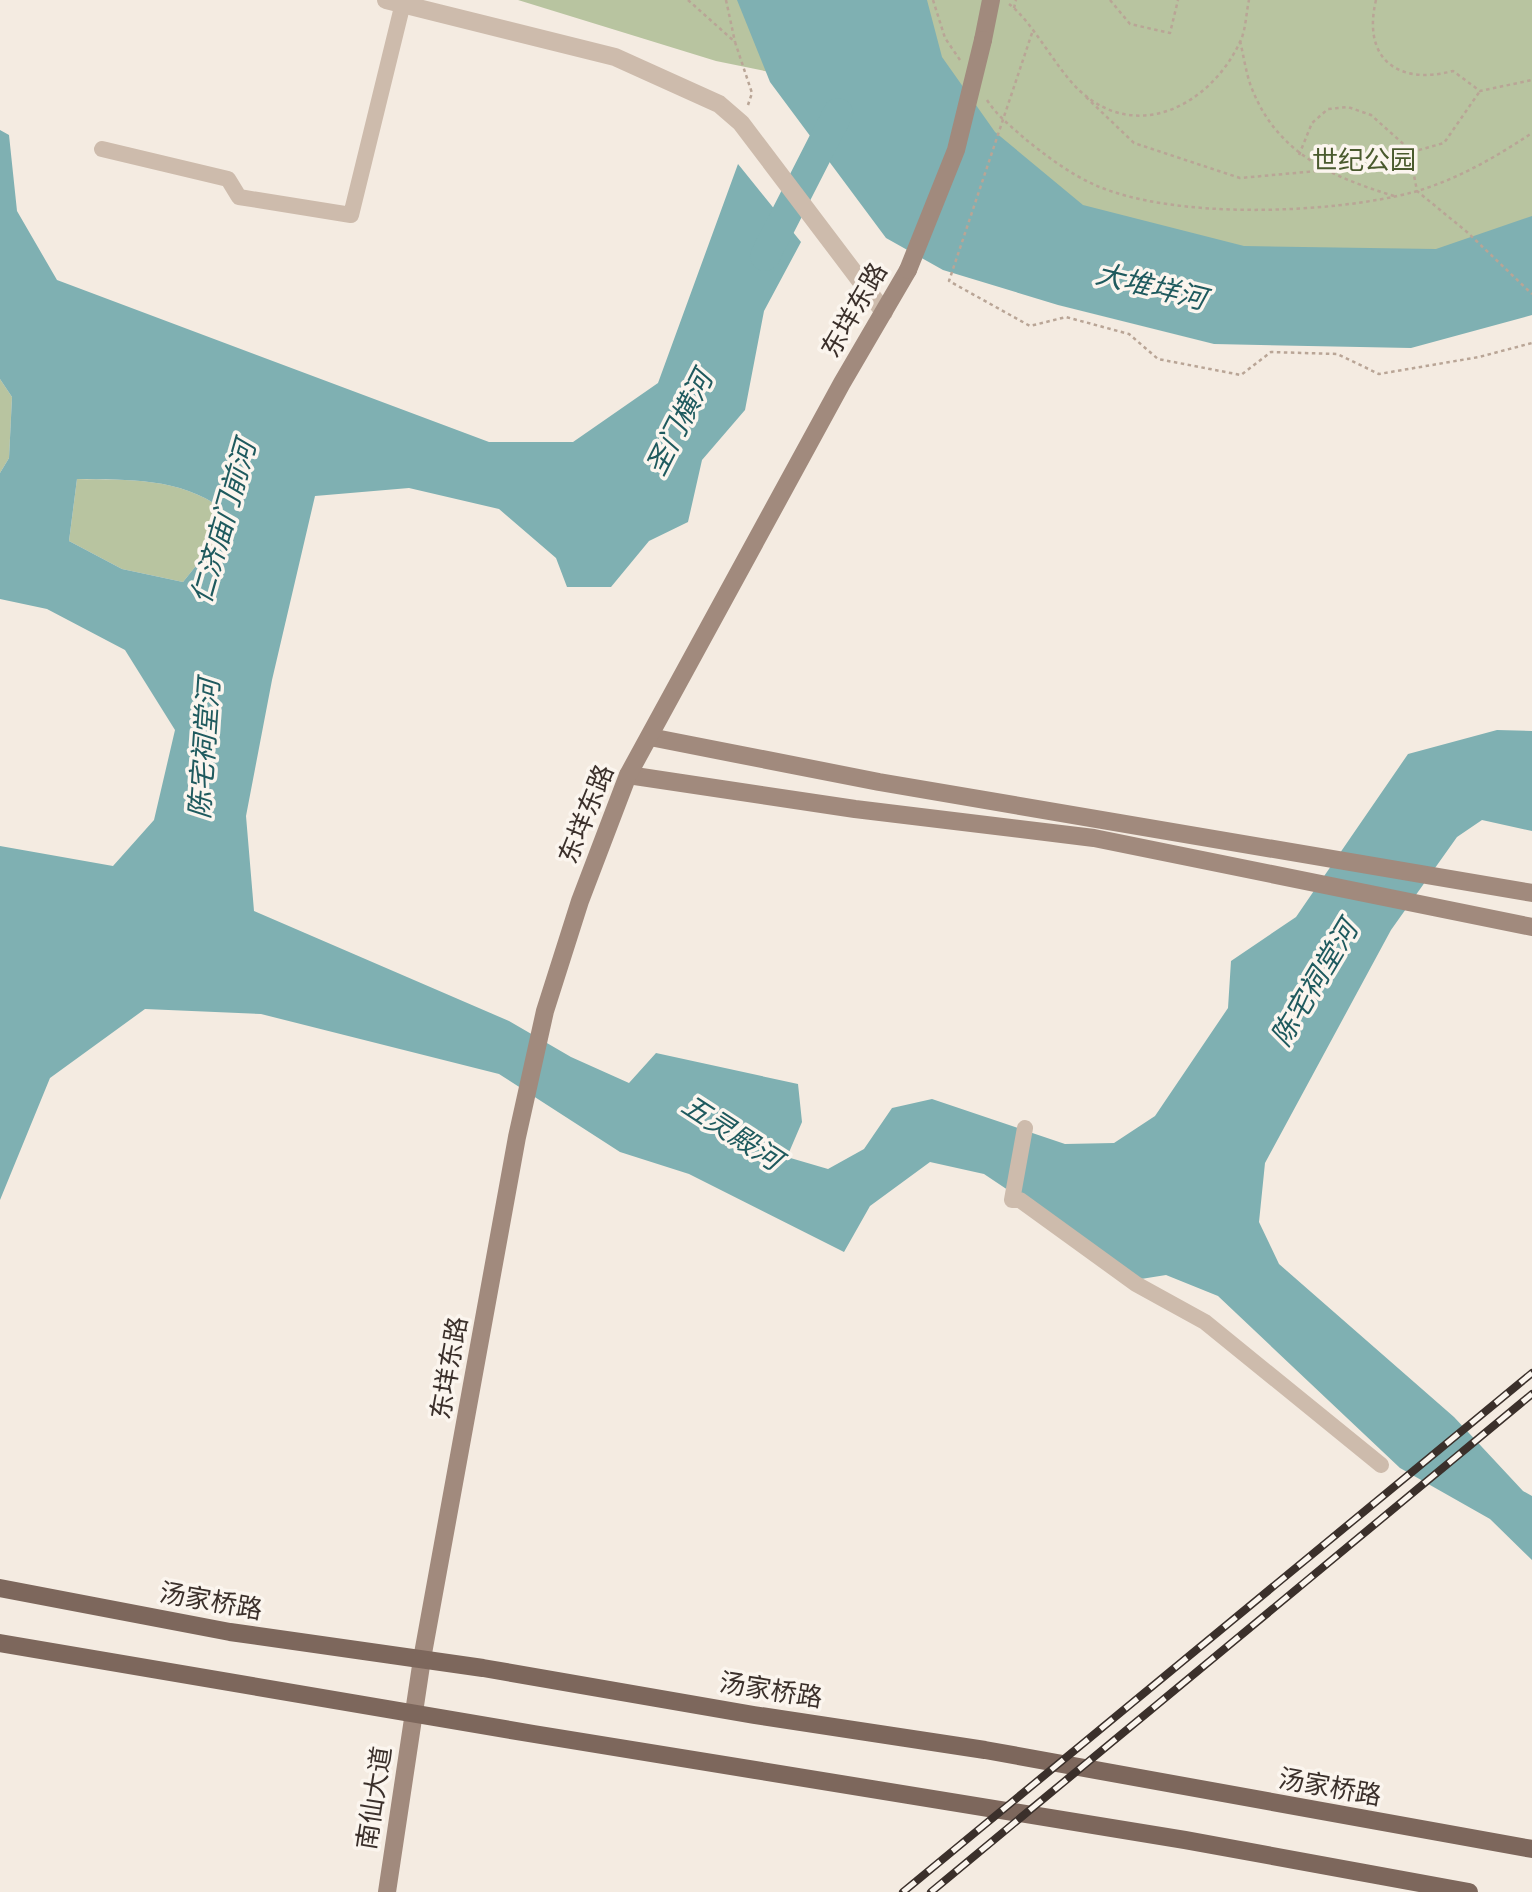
<svg xmlns="http://www.w3.org/2000/svg" width="1532" height="1892" font-family="Figtree,'Noto Sans SC',sans-serif">
  <style>
    .green { fill: #b8c4a0 }
    .water { fill: #7fb0b2; fill-rule: evenodd }
    .lines { fill: none; stroke-linecap: round; stroke-linejoin: round }
    .river { stroke: #7fb0b2; stroke-width: 30 }
    .path { stroke: #b9a596; stroke-width: 2.5; stroke-dasharray: 3.5 3.5; stroke-linecap: butt }
    .minor { stroke: #cdbbac; stroke-width: 16 }
    .tertiary { stroke: #cdbbac; stroke-width: 18 }
    .secondary { stroke: #a18a7d; stroke-width: 18 }
    .primary { stroke: #7d675c; stroke-width: 18 }
    .rail-casing { stroke: #3b302b; stroke-width: 8 }
    .rail { stroke: #fbf5ee; stroke-width: 5; stroke-dasharray: 16; stroke-linecap: butt }
    .secondary-bridge { stroke: #a18a7d; stroke-width: 18 }
    .labels { text-anchor: middle; stroke-width: 7; stroke-linejoin: round; paint-order: stroke }
    .park-label { font-size: 26px; fill: #4a5a2e; stroke: #fbf5ee }
    .street-label { font-size: 26px; fill: #3b302b; stroke: #fbf5ee }
    .water-label { font-size: 28px; font-style: italic; fill: #1f5a5e; stroke: #fbf5ee }
  </style>
  <rect width="100%" height="100%" fill="#f4ebe1"/>
  <g class="green">
    <path d="M518,0H1532V307L1089,299L809,80L716,61Z"/>
    <path d="M0,379L12,397L9,458L0,473Z"/>
    <path d="M77,479C129,480 178,477 223,509L216,541L183,582L122,569L69,541Z"/>
  </g>
  <g class="water">
    <path d="M737,0H927L942,57L995,132L1083,205L1244,246L1436,249L1532,216V315L1411,348L1214,344L1058,305L943,270L886,238L770,82Z"/>
    <path d="M0,130L9,135L17,211L57,280L489,442H573L658,383L738,164L801,242L764,311L745,410L702,460L688,522L649,541L611,587H567L556,558L499,509L409,488L315,496L272,680L246,816L254,911L509,1021L571,1057L629,1083L656,1053L798,1084L802,1122L787,1157L828,1169L864,1149L892,1108L932,1099L1065,1144L1114,1143L1155,1116L1228,1008L1231,961L1296,917L1408,754L1497,730L1532,731V831L1482,820L1457,837L1391,930L1265,1163L1259,1222L1279,1264L1454,1417L1523,1491L1532,1496V1560L1490,1519L1400,1468L1218,1296L1166,1275L1141,1279L984,1174L930,1162L870,1206L844,1252L689,1174L620,1152L499,1074L261,1014L145,1009L50,1078L0,1200V846L113,866L154,820L175,730L125,650L47,609L0,599V473L9,458L12,397L0,379ZM77,479C129,480 178,477 223,509L216,541L183,582L122,569L69,541Z"/>
  </g>
  <g class="lines">
    <path class="river" d="M765,256L838,113"/>
    <g class="path">
      <path d="M688,0L735,42L752,93L748,105"/>
      <path d="M726,0L735,42"/>
      <path d="M933,0L945,38L960,60"/>
      <path d="M1110,0L1130,24L1170,33L1178,0"/>
      <path d="M1376,0C1362,58 1397,86 1453,71L1480,91L1532,80"/>
      <path d="M1009,4C1033,22 1056,69 1080,91C1138,144 1211,104 1240,42C1246,30 1246,13 1249,0"/>
      <path d="M1014,8L1016,0"/>
      <path d="M1032,33L949,281L1030,326L1066,317L1129,334L1158,359L1241,375L1271,352L1337,354L1379,374L1479,357L1532,343"/>
      <path d="M1240,41C1244,57 1246,74 1252,89C1278,154 1332,177 1394,196"/>
      <path d="M1086,97L1134,143L1240,178L1328,170"/>
      <path d="M987,100C997,116 1011,126 1024,138C1045,155 1070,174 1095,185C1174,220 1331,214 1414,192C1456,180 1496,157 1532,133"/>
      <path d="M1409,149L1417,191L1467,232L1532,294"/>
      <path d="M1299,155L1312,123L1328,109L1348,107L1371,115L1409,149L1419,150L1444,143L1480,91"/>
    </g>
    <g class="minor">
      <path d="M102,149L228,179L239,197L351,215L403,3"/>
      <path d="M1025,1128L1012,1200H1020L1136,1284L1205,1322L1381,1465"/>
    </g>
    <path class="tertiary" d="M386,0L615,57L719,104L741,123L884,312"/>
    <g class="secondary">
      <path d="M983,40L991,0"/>
      <path d="M650,737L879,782L1532,893"/>
      <path d="M628,775L855,809L1094,838L1532,927"/>
      <path d="M387,1892L422,1659L517,1137L545,1011L580,901L628,775L842,383L908,270"/>
    </g>
    <g class="primary">
      <path d="M0,1588L230,1632L483,1668L754,1715L985,1750L1532,1849"/>
      <path d="M0,1643L534,1734L1185,1840L1469,1892"/>
    </g>
    <g class="rail-casing">
      <g id="rail">
        <path d="M903,1892L1532,1373"/>
        <path d="M931,1892L1532,1394"/>
      </g>
    </g>
    <use href="#rail" class="rail"/>
    <path class="secondary-bridge" d="M908,270L956,150L983,40"/>
  </g>
  <g class="labels">
    <g class="park-label">
      <text x="1364" y="169">世纪公园</text>
    </g>
    <g class="street-label">
      <text transform="translate(854 310) rotate(-60)" y="9">东垟东路</text>
      <text transform="translate(586 814) rotate(-68)" y="9">东垟东路</text>
      <text transform="translate(449 1368) rotate(-80)" y="9">东垟东路</text>
      <text transform="translate(211 1601) rotate(10)" y="9">汤家桥路</text>
      <text transform="translate(771 1690) rotate(9)" y="9">汤家桥路</text>
      <text transform="translate(1330 1787) rotate(10)" y="9">汤家桥路</text>
      <text transform="translate(374 1798) rotate(-81)" y="9">南仙大道</text>
    </g>
    <g class="water-label">
      <text transform="translate(1151 286) rotate(14)" y="10">大堆垟河</text>
      <text transform="translate(679 423) rotate(-63)" y="10">圣门横河</text>
      <text transform="translate(223 522) rotate(-74)" y="10">仁济庙门前河</text>
      <text transform="translate(204 749) rotate(-86)" y="10">陈宅祠堂河</text>
      <text transform="translate(1314 983) rotate(-59)" y="10">陈宅祠堂河</text>
      <text transform="translate(732 1132) rotate(33)" y="10">五灵殿河</text>
    </g>
  </g>
</svg>
